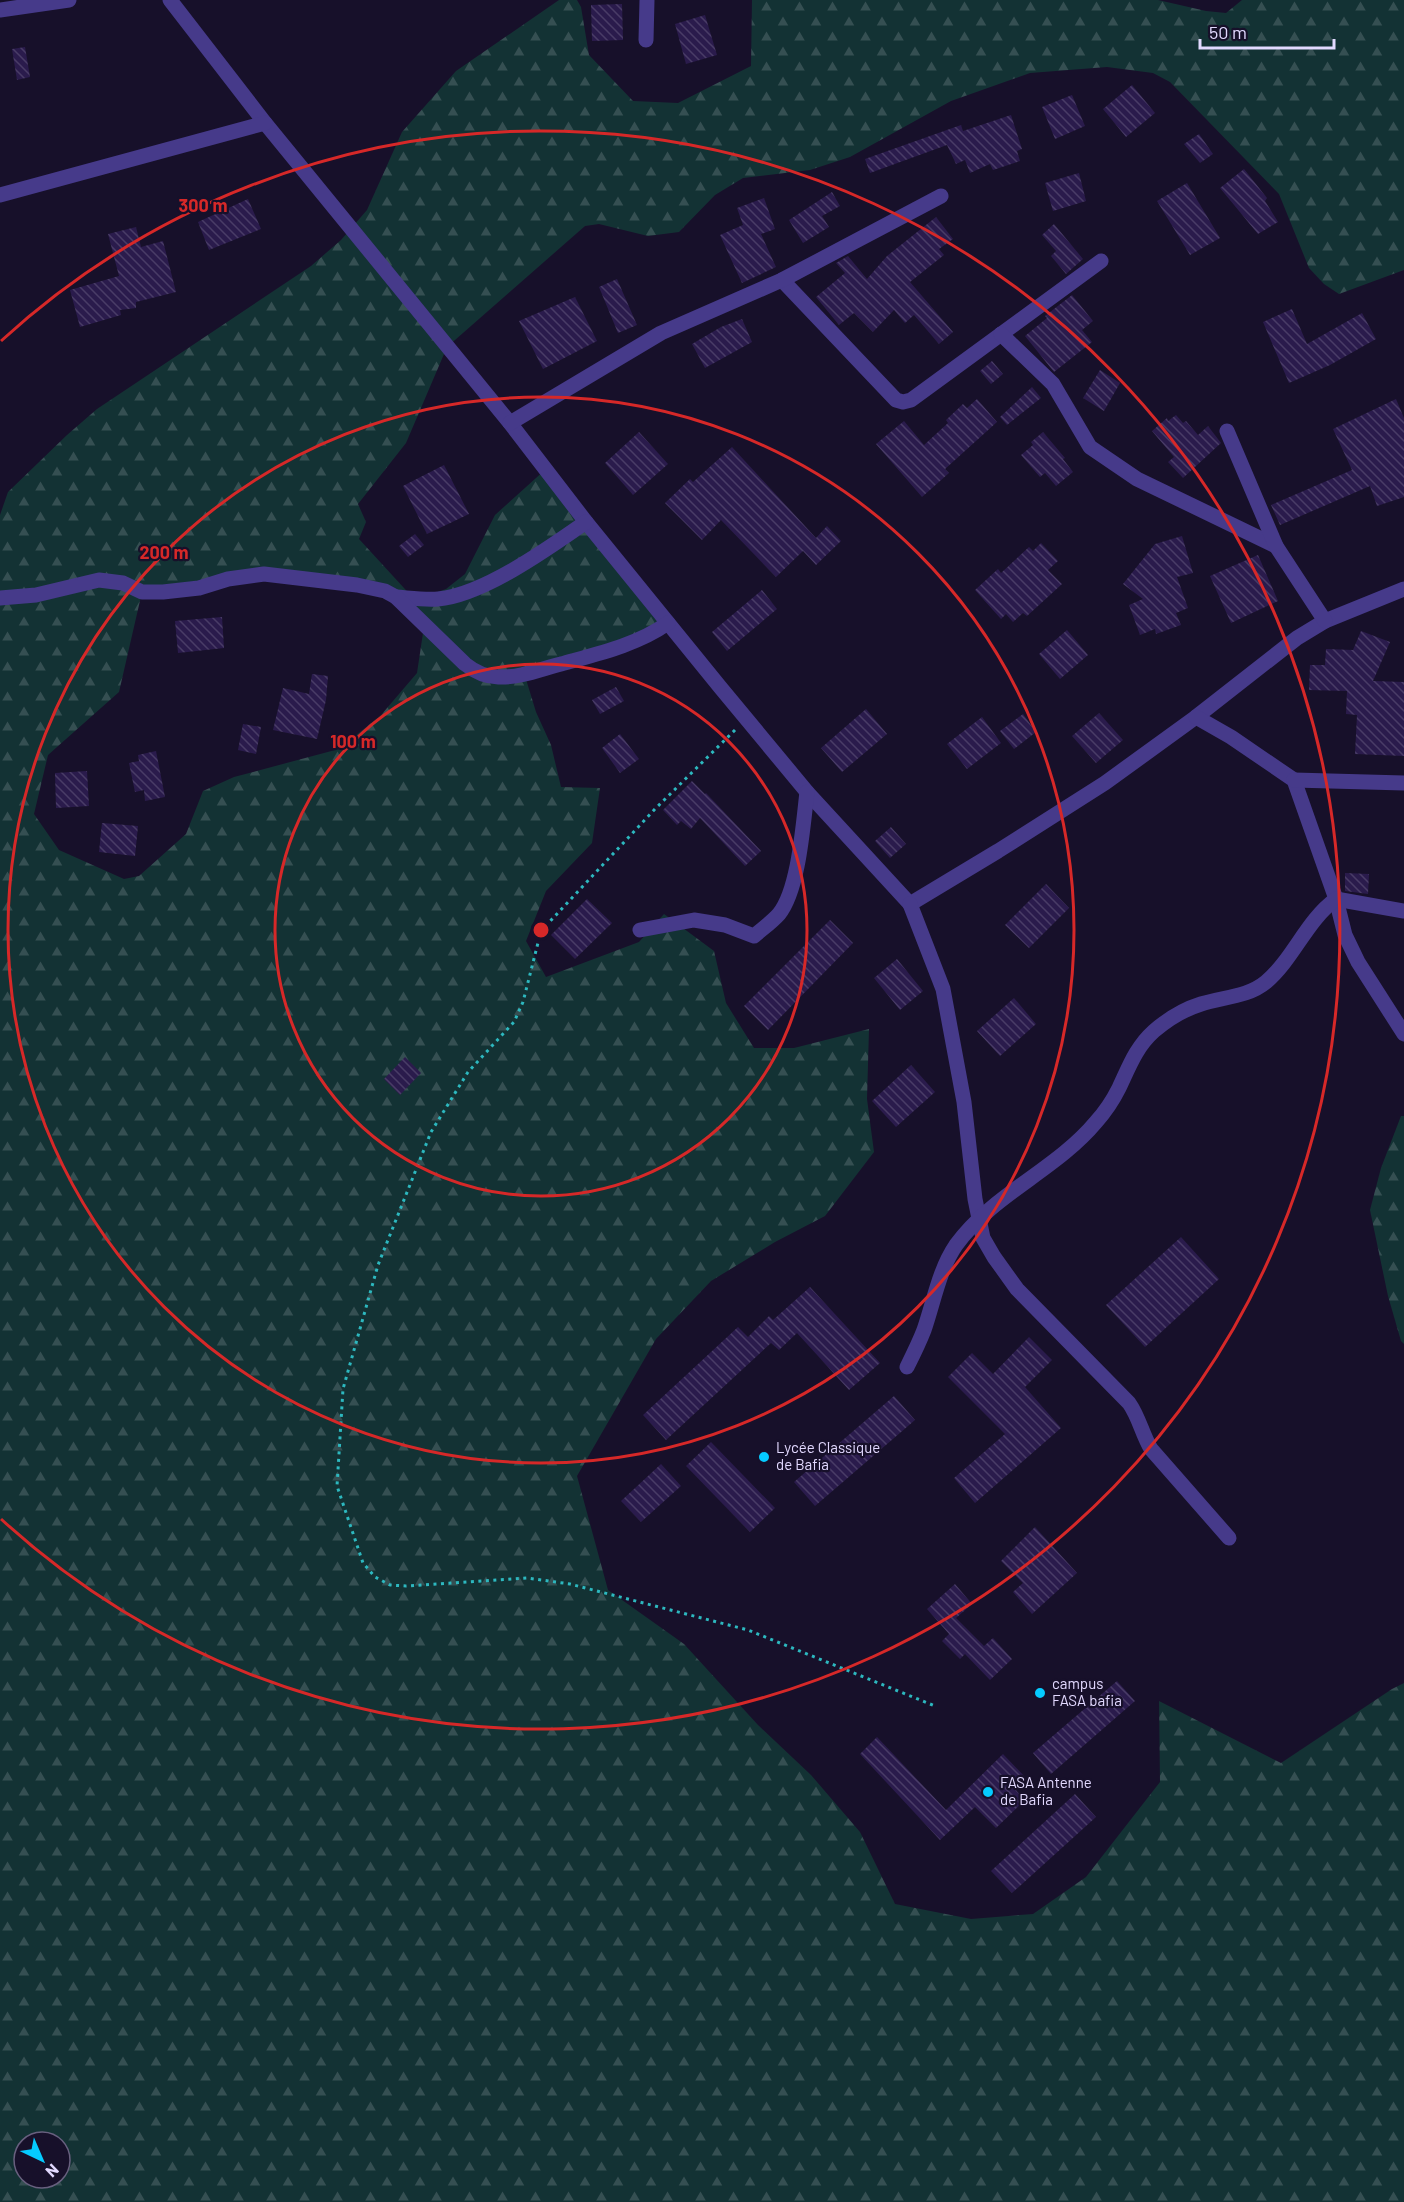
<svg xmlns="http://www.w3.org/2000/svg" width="1404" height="2202" font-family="Barlow,sans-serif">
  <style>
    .forest { fill: url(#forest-firs); fill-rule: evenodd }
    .building { fill: url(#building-back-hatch) }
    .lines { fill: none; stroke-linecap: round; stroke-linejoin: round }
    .path { stroke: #2db8bf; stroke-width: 3; stroke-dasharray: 3 4.5; stroke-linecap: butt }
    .minor { stroke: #463a8a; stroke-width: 15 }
    .ring { fill: none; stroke: #d62828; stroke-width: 3 }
    .poi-dot { fill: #05cbff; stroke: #17102a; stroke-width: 2 }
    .labels { text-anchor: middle; stroke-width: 4.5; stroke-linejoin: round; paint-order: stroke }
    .poi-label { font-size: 15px; fill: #e2d9ff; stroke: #17102a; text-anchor: start }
    .centre { fill: #d62828; stroke: #17102a; stroke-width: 3 }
    .ring-label { font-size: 18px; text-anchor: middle; font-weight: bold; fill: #d62828; stroke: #17102a; stroke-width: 4.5; stroke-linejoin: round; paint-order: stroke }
  </style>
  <defs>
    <pattern id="forest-firs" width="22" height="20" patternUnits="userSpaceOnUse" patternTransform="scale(1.5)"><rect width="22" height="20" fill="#133234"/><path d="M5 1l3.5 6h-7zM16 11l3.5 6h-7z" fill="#354f52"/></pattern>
    <pattern id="building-back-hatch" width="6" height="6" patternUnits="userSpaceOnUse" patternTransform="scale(1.5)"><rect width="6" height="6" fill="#2a1b4c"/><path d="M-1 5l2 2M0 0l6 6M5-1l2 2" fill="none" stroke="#493c67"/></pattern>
  </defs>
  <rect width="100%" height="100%" fill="#17102a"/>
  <g class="forest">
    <path d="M559,0H577L581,7L589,55L633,101L678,103L751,66L752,0H1158L1206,11L1226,13L1242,0H1404V270L1339,294L1324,284L1309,268L1279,194L1170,82L1153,73L1107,67L1030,73L951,101L850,157L810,170L743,178L715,195L679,232L648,236L599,224L585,226L447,347L406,443L358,504L366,522L359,539L415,600L446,589L465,574L495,515L546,469L671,624L525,676L536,712L551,745L561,787L600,788L592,843L546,891L526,941L546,977L639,942L664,914L714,951L726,1003L754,1048H794L869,1029L867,1099L874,1152L825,1216L775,1242L711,1281L656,1339L577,1476L608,1590L684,1644L758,1725L811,1775L860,1832L895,1904L971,1919L1033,1914L1086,1877L1160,1782L1159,1701L1281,1763L1392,1689L1404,1683V2202H0V515L8,492L67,435L97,409L311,266L341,240L367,210L402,132L456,71ZM264,574L389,595L423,633L417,673L381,715L339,749L234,777L203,791L186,834L139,876L124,879L59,850L34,814L48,755L119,692L142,592ZM24,2142H60V2178H24Z"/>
    <path d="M1401,1116H1404V1344L1401,1341L1388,1296L1370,1210L1381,1168Z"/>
  </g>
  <g class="building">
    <path d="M622,4L623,40L592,41L591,5Z"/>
    <path d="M705,15L717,55L686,64L675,24Z"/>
    <path d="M25,47L30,77L17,80L12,49Z"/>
    <path d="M1132,85L1155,113L1126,137L1103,109Z"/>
    <path d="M1072,95L1085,126L1055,139L1042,107Z"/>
    <path d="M1011,115L1022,149L1017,151L1020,161L993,170L990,164L970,173L965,160L956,164L947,145L870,173L865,159L961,125L963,131Z"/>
    <path d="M1199,134L1213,154L1200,163L1184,144Z"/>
    <path d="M1244,169L1267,198L1265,201L1278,222L1258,234L1220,188Z"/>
    <path d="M1079,173L1086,201L1053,211L1045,183Z"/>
    <path d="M1187,183L1220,238L1190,255L1157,201Z"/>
    <path d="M832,192L840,206L822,216L829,227L803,243L789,220Z"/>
    <path d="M764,198L775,229L761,234L776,267L742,283L720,235L743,225L737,208Z"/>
    <path d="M248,199L261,229L209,250L198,222Z"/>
    <path d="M936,217L953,239L939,249L944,255L910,282L953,332L939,344L914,315L905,323L894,310L873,332L854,313L839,325L816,297L845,273L836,263L848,256L867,279L887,256Z"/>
    <path d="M1054,224L1083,259L1066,274L1051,256L1056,251L1042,235Z"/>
    <path d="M136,227L141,247L163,241L176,292L136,302V308L120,310L121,315L80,327L70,290L119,276L108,234Z"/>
    <path d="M617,279L637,325L618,333L599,287Z"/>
    <path d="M1072,295L1093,321L1082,330L1092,342L1054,372L1025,336L1047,318L1045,316Z"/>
    <path d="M575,297L597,341L543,369L519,321Z"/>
    <path d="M1292,309L1307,344L1362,313L1376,339L1330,365L1289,383L1263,322Z"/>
    <path d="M742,319L752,342L705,368L692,344L721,327Z"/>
    <path d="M992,361L1003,374L991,384L980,371Z"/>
    <path d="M1100,370L1120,383L1104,411L1083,398Z"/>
    <path d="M1032,387L1041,398L1007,425L1000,417Z"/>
    <path d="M977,399L997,422L945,469L949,473L922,497L876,444L904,421L924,445L948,423L946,420L963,404L967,408Z"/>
    <path d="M1396,399L1404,418V497L1377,506L1370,486L1280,525L1271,505L1352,470L1333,429Z"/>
    <path d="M1176,415L1183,423L1186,421L1198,435L1208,426L1221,443L1183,478L1168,462L1174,457L1152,431L1167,418L1168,421Z"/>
    <path d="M639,432L668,464L633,495L605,463Z"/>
    <path d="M1043,432L1065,458L1063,459L1073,472L1056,486L1045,473L1040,477L1021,455L1033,445L1031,442Z"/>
    <path d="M732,447L816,538L827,526L841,541L816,565L803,551L776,577L721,520L702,540L665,503L690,479L693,482Z"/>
    <path d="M444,465L469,514L427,534L403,486Z"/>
    <path d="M415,534L424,545L408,557L399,546Z"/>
    <path d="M1182,536L1193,573L1177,577L1188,608L1176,613L1181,625L1156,634L1155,629L1140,635L1129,605L1143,599L1123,584L1155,544Z"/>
    <path d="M1041,543L1058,561L1048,570L1062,584L1027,616L1023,613L1013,622L1006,614L1001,619L975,590L998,569L1001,573L1029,547L1033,551Z"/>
    <path d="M1258,555L1278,601L1231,623L1210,576Z"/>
    <path d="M762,590L777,609L727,651L712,632Z"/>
    <path d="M222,617L224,648L178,653L175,621Z"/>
    <path d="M1067,630L1088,655L1060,679L1039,654Z"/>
    <path d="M1361,631L1390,642L1373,681L1404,682V756L1355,754L1357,715L1346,714L1347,691L1309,690L1310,665H1325L1326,649L1353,650Z"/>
    <path d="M312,674L328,676L326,700L317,739L273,730L283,688L309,694Z"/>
    <path d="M616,687L624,701L600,714L592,700Z"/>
    <path d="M866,709L887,734L842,772L821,748Z"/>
    <path d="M1099,713L1123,740L1096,763L1072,736Z"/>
    <path d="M1023,714L1036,732L1014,749L1000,731Z"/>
    <path d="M982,717L1001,743L967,769L947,744Z"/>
    <path d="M243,724L261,727L256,754L238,750Z"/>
    <path d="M620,734L639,759L620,773L602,748Z"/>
    <path d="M156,751L165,797L145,801L144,790L135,792L129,763L139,761L138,755Z"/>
    <path d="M87,771L89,806L56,808L55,773Z"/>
    <path d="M692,781L705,794L706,793L761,851L745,866L700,818L691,829L681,821L677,825L663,810Z"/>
    <path d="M102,823L138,826L135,856L99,852Z"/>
    <path d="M891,827L906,844L890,858L875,841Z"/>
    <path d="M1345,873L1369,874L1368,894L1345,891Z"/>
    <path d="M1046,884L1069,908L1029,948L1005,925Z"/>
    <path d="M587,899L612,923L575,959L551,935Z"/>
    <path d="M830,920L853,943L768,1030L744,1006Z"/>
    <path d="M897,959L923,991L900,1010L874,978Z"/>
    <path d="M1014,998L1036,1024L1000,1056L977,1031Z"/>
    <path d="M405,1057L421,1073L400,1095L384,1079Z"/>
    <path d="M911,1065L935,1092L896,1127L872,1101Z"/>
    <path d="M1181,1237L1219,1279L1145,1347L1106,1305Z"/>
    <path d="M810,1287L880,1363L849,1390L797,1333L779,1350L771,1343L666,1440L643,1415L738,1327L748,1337L769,1316L773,1320Z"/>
    <path d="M1029,1337L1052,1360L1025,1387L1061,1428L975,1503L954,1478L1005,1434L948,1377L972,1353L993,1374Z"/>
    <path d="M894,1396L915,1420L815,1506L794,1482Z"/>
    <path d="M711,1442L775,1508L750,1532L686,1466Z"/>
    <path d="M661,1464L681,1486L641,1522L621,1501Z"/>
    <path d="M1035,1527L1077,1573L1032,1614L1013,1592L1023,1583L1001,1561Z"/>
    <path d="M955,1584L972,1604L956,1618L984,1646L993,1638L1012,1659L990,1680L965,1654L960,1659L942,1641L949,1634L927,1609Z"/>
    <path d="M1117,1681L1135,1701L1051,1774L1033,1753Z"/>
    <path d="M877,1737L946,1810L1003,1754L1025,1777L1014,1788L1025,1800L996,1828L975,1807L940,1840L860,1754Z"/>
    <path d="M1075,1794L1096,1817L1012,1893L991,1871Z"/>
  </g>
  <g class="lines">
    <path class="path" d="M735,730L655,809L541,931L523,1002L514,1022L468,1072L431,1132L378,1265L343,1389L337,1486L363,1563L375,1577L390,1585L406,1586L527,1578L570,1584L748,1630L935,1706"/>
    <g class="minor">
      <path d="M170,0L265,123L510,423L586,522L720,687L807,792L910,904L998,851L1105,783L1196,717L1297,638L1325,621L1404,589"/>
      <path d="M0,10L69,0"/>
      <path d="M646,40L647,0"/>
      <path d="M0,195L265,123"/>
      <path d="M782,280L896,400L903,402L911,400L1101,261"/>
      <path d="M1001,334L1053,384L1090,447L1137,479L1276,546"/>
      <path d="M510,423L661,333L782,280L941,196"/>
      <path d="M1227,431L1276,546L1325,621"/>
      <path d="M396,597C410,598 424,600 438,599C483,595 549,548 586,522"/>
      <path d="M0,598L36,595L99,580L123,583L142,592H163L199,588L228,579L264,574L357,585L385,591L396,597L465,664C475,672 485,677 498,677C520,678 541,669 561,664C597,654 637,645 668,623"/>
      <path d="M1196,717L1231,737L1294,780L1336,899L1345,935L1358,962L1404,1034"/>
      <path d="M1294,780L1404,783"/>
      <path d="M910,904L943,989L964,1102L975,1199L983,1238L994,1257L1017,1289L1129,1403C1139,1417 1142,1434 1151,1449L1229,1538"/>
      <path d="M640,930L694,920L725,925L754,936C762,929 772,922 779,914C799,889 803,824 807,792"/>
      <path d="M907,1367C913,1355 919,1343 924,1330C934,1301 939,1270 956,1245C993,1194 1056,1170 1096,1122C1105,1112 1113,1100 1119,1088C1129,1067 1136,1047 1154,1031C1168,1019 1185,1009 1201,1004C1223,997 1248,997 1266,982C1294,958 1306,921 1336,899L1404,911"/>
    </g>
  </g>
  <g class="ring">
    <circle cx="541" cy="930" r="266"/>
    <circle cx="541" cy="930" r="533"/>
    <path d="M1 341A799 799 0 1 1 1 1519"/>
  </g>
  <g class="poi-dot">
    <circle cx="764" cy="1457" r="6"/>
    <circle cx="1040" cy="1693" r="6"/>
    <circle cx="988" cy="1792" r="6"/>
  </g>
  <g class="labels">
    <g class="poi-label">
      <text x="776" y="1453">Lycée Classique<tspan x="776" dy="17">de Bafia</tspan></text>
      <text x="1052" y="1689">campus<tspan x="1052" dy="17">FASA bafia</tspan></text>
      <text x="1000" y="1788">FASA Antenne<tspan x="1000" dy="17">de Bafia</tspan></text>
    </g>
  </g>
  <circle cx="541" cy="930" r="9" class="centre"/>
  <g class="ring-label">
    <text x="203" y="212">300 m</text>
    <text x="164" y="559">200 m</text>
    <text x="353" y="748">100 m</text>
  </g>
  <g transform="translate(42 2160) rotate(136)"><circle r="28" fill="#17102a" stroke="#68607f" stroke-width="1.5"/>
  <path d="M0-4.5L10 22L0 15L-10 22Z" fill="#05cbff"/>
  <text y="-9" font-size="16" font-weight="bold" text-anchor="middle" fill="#e2d9ff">N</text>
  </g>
  <path d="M1200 39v9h134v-9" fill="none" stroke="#e2d9ff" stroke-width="3"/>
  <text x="1209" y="39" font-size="18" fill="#e2d9ff" stroke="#17102a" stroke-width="4.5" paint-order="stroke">50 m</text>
</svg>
